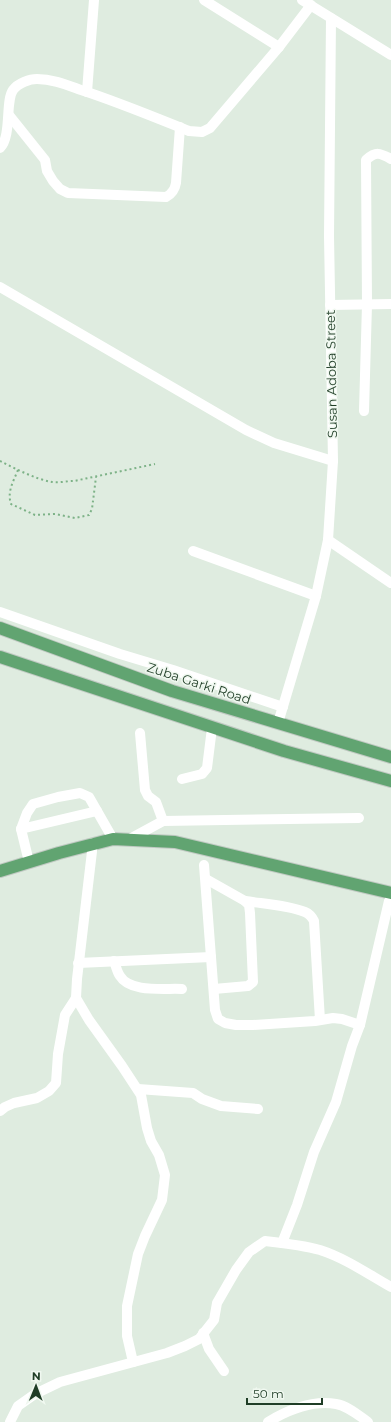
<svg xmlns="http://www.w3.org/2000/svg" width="391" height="1422" font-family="Montserrat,sans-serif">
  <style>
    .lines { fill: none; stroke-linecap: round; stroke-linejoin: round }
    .major-casing { stroke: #c0c9c2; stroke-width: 14 }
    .path { stroke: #7db287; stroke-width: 2; stroke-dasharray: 2 3; stroke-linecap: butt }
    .minor { stroke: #fff; stroke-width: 10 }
    .major { stroke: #61a471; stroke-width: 12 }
    .labels { text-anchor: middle; stroke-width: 3; stroke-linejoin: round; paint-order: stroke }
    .street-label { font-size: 13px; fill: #1f3d26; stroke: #f0f8f0 }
  </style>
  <rect width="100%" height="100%" fill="#dfece0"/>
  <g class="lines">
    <g class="major-casing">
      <g id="major">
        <path d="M0,628L172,691L391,757"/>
        <path d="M0,657L284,751L391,781"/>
        <path d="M0,871L59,853L113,839L175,842L391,893"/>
      </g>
    </g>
    <g class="path">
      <path d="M0,461C16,469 35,479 52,482C59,483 67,481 74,481L155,464"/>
      <path d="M18,470C13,482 7,492 11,504L35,515L55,514L75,518L89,515L92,509L96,477"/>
    </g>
    <g class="minor">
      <path d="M204,0L279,47"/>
      <path d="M302,0L391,55"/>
      <path d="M87,92L94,0"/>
      <path d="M9,115L45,160L47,171L53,181L60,189L68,193L166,197C172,194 175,189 176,183L180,127"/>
      <path d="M0,148C12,136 5,101 13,90C18,83 30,79 37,79C53,79 67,85 81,90C118,102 154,117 189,131L202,132L210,128L279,47L311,5"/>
      <path d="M0,287L246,430L274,443L333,461"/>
      <path d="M330,305L391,304"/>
      <path d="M364,411L367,304L366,160C376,151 380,153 391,159"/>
      <path d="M328,540L391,583"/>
      <path d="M193,551L316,596"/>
      <path d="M0,612L120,654L173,670L283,707"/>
      <path d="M278,723L316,596L328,540L333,461L329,236L331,18"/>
      <path d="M140,733L145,790L148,796L156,802L163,821"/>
      <path d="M182,779L202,774L207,768L212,728"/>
      <path d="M21,829L97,811"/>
      <path d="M128,840L163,821L359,818"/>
      <path d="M93,843L77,979L76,998L89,1020L122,1066L141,1095L147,1128L151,1141L159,1155L165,1175L162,1200L145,1236L138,1254L127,1306V1336L133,1362"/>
      <path d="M29,862L21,829L27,813L33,804L58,797L80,793L89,797L113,839"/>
      <path d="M204,865L215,1010L218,1019L225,1023L236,1025H253L315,1021L333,1018L342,1019L360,1025"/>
      <path d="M206,879L245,901L249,905L250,913L253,982L248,986L214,989"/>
      <path d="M245,901C265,904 287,905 305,912C310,914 312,917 314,921L320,1020"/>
      <path d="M114,961C116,966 117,972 120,976C130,993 165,988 182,989"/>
      <path d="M78,963L211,957"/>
      <path d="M138,1089L193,1093L202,1099L221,1106L258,1109"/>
      <path d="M0,1111L5,1107L14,1103L37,1098L49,1091L56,1083L58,1054L65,1015L76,998"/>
      <path d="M282,1243L297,1205L314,1152L336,1102L352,1046L360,1025L389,901"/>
      <path d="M203,1333L209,1349L224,1371"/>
      <path d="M10,1422L18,1406L35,1394L60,1382L167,1353L185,1346L199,1339L214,1320L217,1303L236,1270L249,1252L265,1241C283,1243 302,1245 320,1250C345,1258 368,1274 391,1287"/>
      <path d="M268,1422C288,1410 312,1400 336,1404C348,1406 358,1415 368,1422"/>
    </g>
    <use href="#major" class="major"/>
  </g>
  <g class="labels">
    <g class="street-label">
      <text transform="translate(331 374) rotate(-91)" y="5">Susan Adoba Street</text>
      <text transform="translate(199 683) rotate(18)" y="5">Zuba Garki Road</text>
    </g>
  </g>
  <g transform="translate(36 1386) rotate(1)" stroke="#f0f8f0" stroke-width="3" paint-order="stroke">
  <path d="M0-3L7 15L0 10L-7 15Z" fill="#1f3d26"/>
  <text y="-6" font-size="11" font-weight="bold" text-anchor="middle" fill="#1f3d26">N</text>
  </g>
  <path d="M247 1398v6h75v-6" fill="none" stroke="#1f3d26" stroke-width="2"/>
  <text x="253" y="1398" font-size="12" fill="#1f3d26" stroke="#f0f8f0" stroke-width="3" paint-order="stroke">50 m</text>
</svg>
